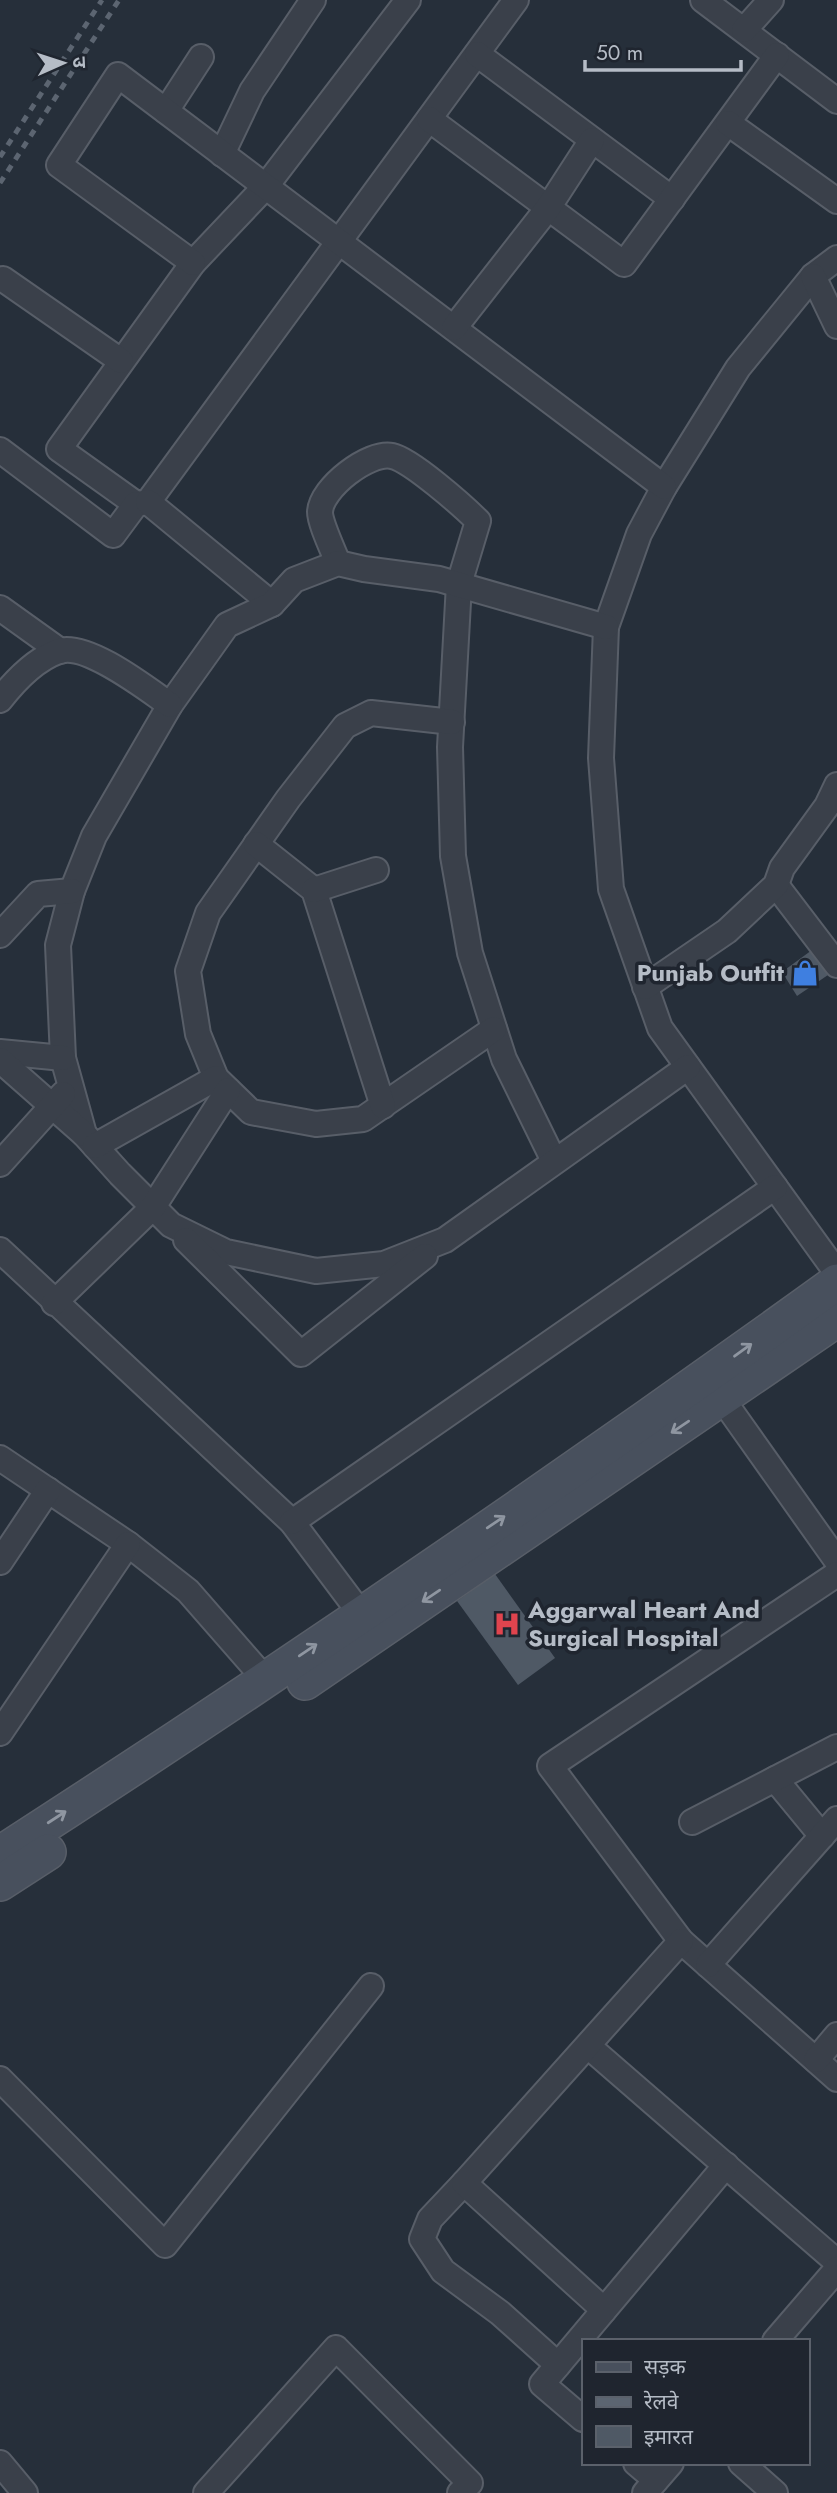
<svg xmlns="http://www.w3.org/2000/svg" width="837" height="2493" font-family="Jost,'Noto Sans Devanagari',sans-serif">
  <style>
    .building { fill: #4f5965 }
    .lines { fill: none; stroke-linecap: round; stroke-linejoin: round }
    .street-casing { stroke: #585e68; stroke-width: 28 }
    .secondary-casing { stroke: #585e68; stroke-width: 38 }
    .street { stroke: #3a404a; stroke-width: 24 }
    .secondary { stroke: #48505d; stroke-width: 35 }
    .rail { stroke: #5c6571; stroke-width: 5; stroke-dasharray: 7 7; stroke-linecap: butt }
    .oneway { stroke: #8f96a1 }
    .labels { text-anchor: middle; stroke-width: 7; stroke-linejoin: round; paint-order: stroke }
    .poi-label { font-size: 24px; font-weight: bold; fill: #b5bcc6; stroke: #1f252f; text-anchor: end }
  </style>
  <rect width="100%" height="100%" fill="#262f3a"/>
  <g class="building">
    <path d="M812,950L828,975L797,996L782,972Z"/>
    <path d="M495,1574L555,1658L518,1685L457,1601Z"/>
  </g>
  <g class="lines">
    <g class="street-casing">
      <g id="street">
        <path d="M408,0L266,186L193,263L59,449L136,504L148,502L516,0"/>
        <path d="M703,0L837,101"/>
        <path d="M744,30L771,0"/>
        <path d="M477,54L672,199"/>
        <path d="M166,111L201,57"/>
        <path d="M429,119L624,264L777,55"/>
        <path d="M728,123L837,201"/>
        <path d="M222,154L252,91L313,0"/>
        <path d="M837,258L813,276L738,368L664,487L639,534L606,627L601,758L611,889L660,1028L837,1273"/>
        <path d="M193,263L59,165L118,75L664,487"/>
        <path d="M813,276L837,326"/>
        <path d="M3,279L121,361"/>
        <path d="M454,328L548,208L592,140"/>
        <path d="M0,450L113,535L136,504"/>
        <path d="M148,502L272,604"/>
        <path d="M338,563C333,550 320,523 320,512C321,488 369,451 392,456C411,460 463,506 478,521L459,584L450,747L453,856L470,953L504,1059L554,1161"/>
        <path d="M0,608L60,651"/>
        <path d="M606,627L439,579L364,569L338,563L294,580L272,604L227,625L170,705L94,836L72,891L58,945L63,1058L84,1134L120,1174L171,1225L226,1252L316,1271L384,1264L445,1240L688,1067"/>
        <path d="M0,700C14,682 36,659 59,651C87,642 147,689 170,705"/>
        <path d="M452,722L371,713L345,726L288,799L208,913L188,971L198,1034L216,1078L251,1112L316,1124L363,1119L494,1029"/>
        <path d="M256,844L314,890L383,1106"/>
        <path d="M776,885L837,965"/>
        <path d="M314,890L376,870"/>
        <path d="M0,935L38,894L72,891"/>
        <path d="M645,987L727,931L776,885L782,868L827,806L837,785"/>
        <path d="M0,1052L63,1058"/>
        <path d="M0,1060L84,1134"/>
        <path d="M95,1146L216,1078"/>
        <path d="M0,1164L63,1094"/>
        <path d="M186,1240L301,1354L425,1256"/>
        <path d="M0,1250L292,1522L361,1614"/>
        <path d="M54,1303L153,1207L228,1090"/>
        <path d="M713,1386L837,1561"/>
        <path d="M0,1458L128,1544L188,1591L265,1679"/>
        <path d="M292,1522L775,1187"/>
        <path d="M0,1562L48,1490"/>
        <path d="M837,1574L550,1766L681,1941L837,2079"/>
        <path d="M0,1733L128,1544"/>
        <path d="M775,1779L822,1836"/>
        <path d="M692,1822L837,1747"/>
        <path d="M708,1965L837,1819"/>
        <path d="M588,2046L837,2262"/>
        <path d="M816,2060L837,2035"/>
        <path d="M0,2079L165,2245L371,1986"/>
        <path d="M464,2183L430,2219L422,2239L443,2271L500,2313L558,2365"/>
        <path d="M604,2310L464,2183L681,1941"/>
        <path d="M775,2341L837,2269"/>
        <path d="M583,2419L542,2384L726,2165"/>
        <path d="M0,2463L25,2493"/>
        <path d="M636,2463L656,2480"/>
        <path d="M741,2463L775,2493"/>
        <path d="M206,2493L336,2348L470,2483L460,2493"/>
        <path d="M645,2493L671,2463"/>
      </g>
    </g>
    <g class="secondary-casing">
      <g id="secondary">
        <path d="M305,1682L837,1319"/>
        <path d="M0,1854C284,1671 563,1480 837,1282"/>
        <path d="M0,1883L48,1852"/>
      </g>
    </g>
    <use href="#street" class="street"/>
    <use href="#secondary" class="secondary"/>
    <g class="rail">
      <path d="M0,157L102,0"/>
      <path d="M0,183L119,0"/>
    </g>
  </g>
  <defs><path id="oneway-shaft" d="M-6 0H5M1.5-3L5.5 0L1.5 3" fill="none" stroke-width="1.6" stroke-linecap="round" stroke-linejoin="round" transform="scale(1.75)"/></defs>
  <g class="oneway">
    <use href="#oneway-shaft" transform="translate(743 1350) rotate(-36)"/>
    <use href="#oneway-shaft" transform="translate(680 1427) rotate(146)"/>
    <use href="#oneway-shaft" transform="translate(496 1522) rotate(-34)"/>
    <use href="#oneway-shaft" transform="translate(431 1596) rotate(146)"/>
    <use href="#oneway-shaft" transform="translate(308 1650) rotate(-34)"/>
    <use href="#oneway-shaft" transform="translate(57 1817) rotate(-33)"/>
  </g>
  <defs>
    <g id="shop-bare" transform="scale(2.1)"><path d="M-5-2.5h2.3a2.7 3.5 0 0 1 5.4 0H5L5.5 6h-11ZM-1.5-2.5h3a1.5 2.3 0 0 0-3 0Z" fill="#3f7fe0" stroke="#1f252f" stroke-width="2.5" paint-order="stroke"/></g>
    <g id="hospital-bare" transform="scale(2.1)"><path d="M-5-5h3v3.5h4V-5h3V5h-3V1.5h-4V5h-3Z" fill="#e0444e" stroke="#1f252f" stroke-width="2.5" paint-order="stroke"/></g>
  </defs>
  <g fill-rule="evenodd">
    <use href="#shop-bare" x="805" y="973"/>
    <use href="#hospital-bare" x="507" y="1624"/>
  </g>
  <g class="labels">
    <g class="poi-label">
      <text x="784" y="981">Punjab Outfit</text>
      <text x="528" y="1618" text-anchor="start">Aggarwal Heart And<tspan x="528" dy="28">Surgical Hospital</tspan></text>
    </g>
  </g>
  <rect x="582" y="2339" width="228" height="126" fill="#1f252f" stroke="#5b616b" stroke-width="2"/>
  <rect x="596" y="2362" width="35" height="10" fill="#48505d" stroke="#5b616b" stroke-width="2"/>
  <text x="644" y="2374" font-size="21" fill="#b5bcc6">सड़क</text>
  <rect x="596" y="2397" width="35" height="10" fill="#5c6571" stroke="#5b616b" stroke-width="2"/>
  <text x="644" y="2409" font-size="21" fill="#b5bcc6">रेलवे</text>
  <rect x="596" y="2426" width="35" height="21" fill="#4f5965" stroke="#5b616b" stroke-width="2"/>
  <text x="644" y="2444" font-size="21" fill="#b5bcc6">इमारत</text>
  <g transform="translate(63 63) rotate(87)" stroke="#1f252f" stroke-width="5" paint-order="stroke">
  <path d="M0-5L12 26L0 18L-12 26Z" fill="#b5bcc6"/>
  <text y="-10" font-size="19" font-weight="bold" text-anchor="middle" fill="#b5bcc6">उ</text>
  </g>
  <path d="M585 60v10h156v-10" fill="none" stroke="#b5bcc6" stroke-width="3.5"/>
  <text x="596" y="60" font-size="21" fill="#b5bcc6" stroke="#1f252f" stroke-width="5" paint-order="stroke">50 m</text>
</svg>
